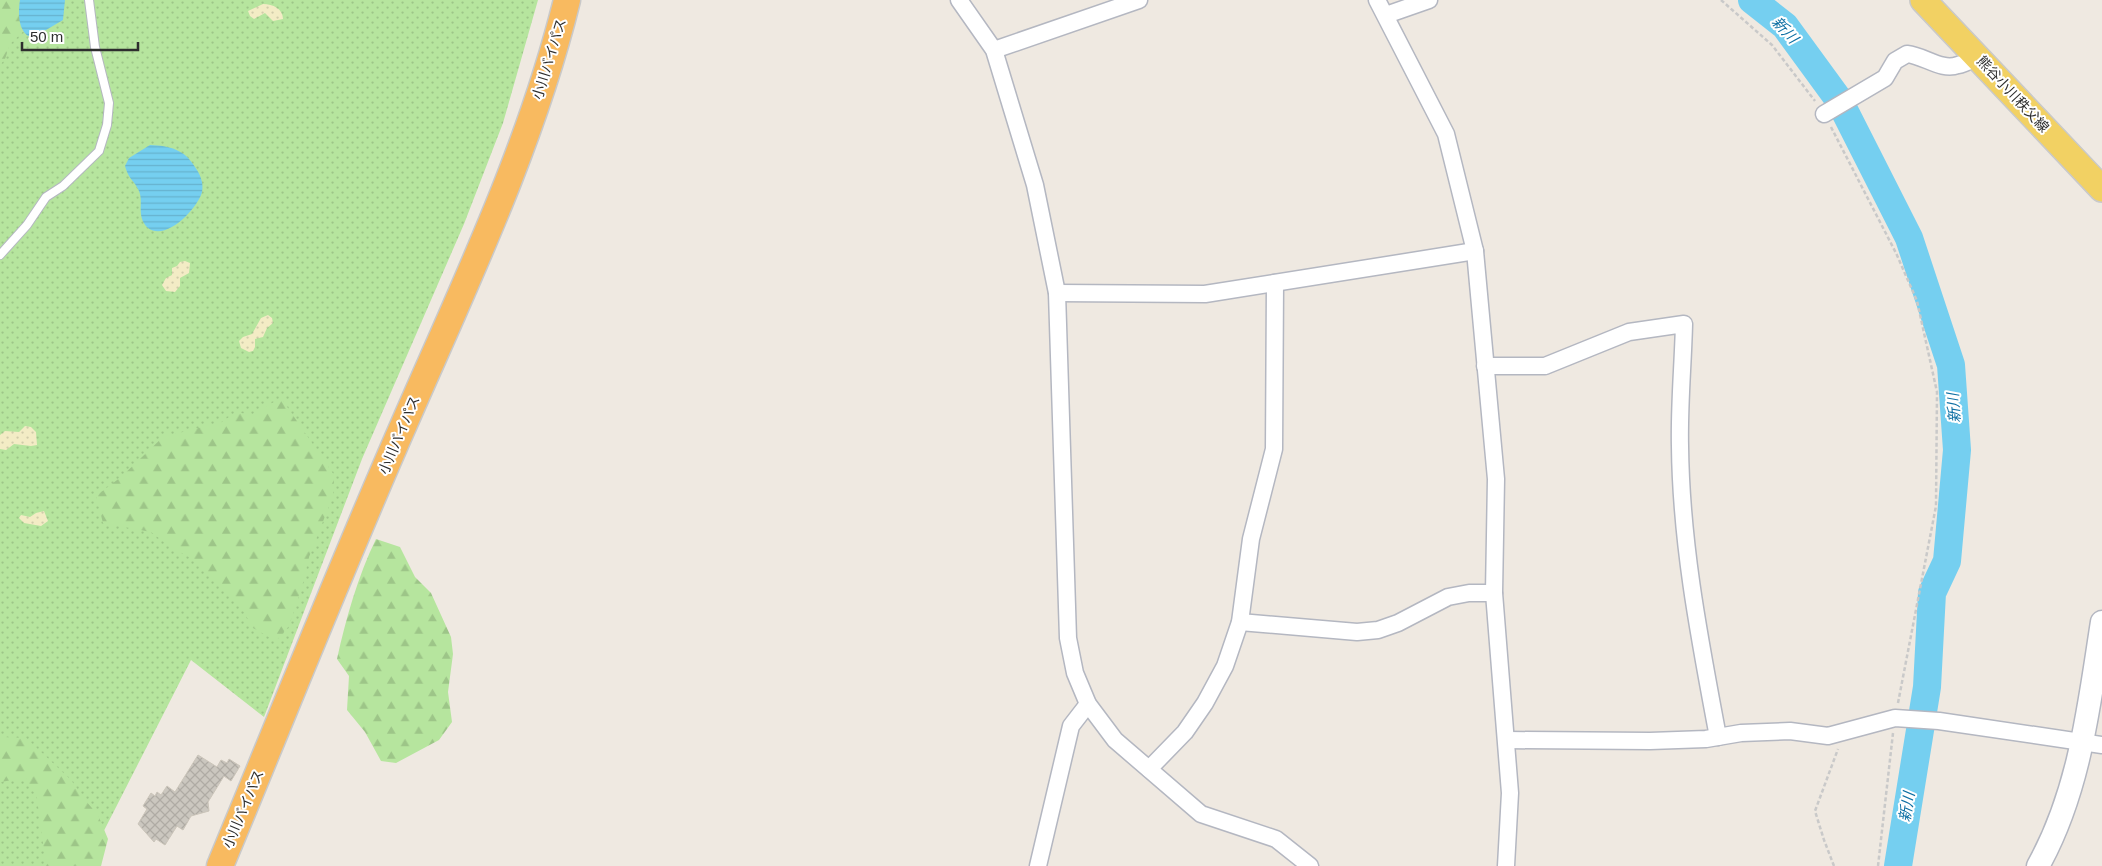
<svg xmlns="http://www.w3.org/2000/svg" width="2102" height="866" font-family="Helvetica,'Noto Sans JP',sans-serif">
  <style>
    .grass { fill: url(#grass-dots) }
    .forest { fill: url(#forest-firs) }
    .sand { fill: url(#sand-dots) }
    .water { fill: url(#water-rules) }
    .lines { fill: none; stroke-linecap: round; stroke-linejoin: round }
    .river { stroke: #75cff0; stroke-width: 28 }
    .building { fill: url(#building-cross-hatch); stroke: #cbc5ba }
    .service-casing { stroke: #b4b7c1; stroke-width: 10 }
    .minor-casing { stroke: #b4b7c1; stroke-width: 19 }
    .secondary-casing { stroke: #b4b7c1; stroke-width: 25 }
    .primary-casing { stroke: #c9c9c9; stroke-width: 28 }
    .trunk-casing { stroke: #c9c9c9; stroke-width: 29 }
    .path { stroke: #c9c9c9; stroke-width: 2.5; stroke-dasharray: 4 2.5; stroke-linecap: butt }
    .service { stroke: #fff; stroke-width: 8 }
    .minor { stroke: #fff; stroke-width: 16 }
    .secondary { stroke: #fff; stroke-width: 22 }
    .primary { stroke: #f2d163; stroke-width: 25 }
    .trunk { stroke: #f8ba60; stroke-width: 26 }
    .labels { text-anchor: middle; stroke-width: 4; stroke-linejoin: round; paint-order: stroke }
    .street-label { font-size: 14px; fill: #2e2e2e; stroke: #fff }
    .water-label { font-size: 15px; font-style: italic; fill: #0d6fa3; stroke: #fff }
  </style>
  <defs>
    <pattern id="grass-dots" width="8" height="8" patternUnits="userSpaceOnUse" patternTransform="scale(1.25)"><rect width="8" height="8" fill="#b6e59e"/><path d="M2 2h.1M6 6h.1" fill="none" stroke="#9dc588" stroke-width="1.8" stroke-linecap="round"/></pattern>
    <pattern id="forest-firs" width="22" height="20" patternUnits="userSpaceOnUse" patternTransform="scale(1.25)"><rect width="22" height="20" fill="#b6e59e"/><path d="M5 1l3.5 6h-7zM16 11l3.5 6h-7z" fill="#9dc588"/></pattern>
    <pattern id="sand-dots" width="8" height="8" patternUnits="userSpaceOnUse" patternTransform="scale(1.25)"><rect width="8" height="8" fill="#f3ecc5"/><path d="M2 2h.1M6 6h.1" fill="none" stroke="#d1cbaa" stroke-width="1.8" stroke-linecap="round"/></pattern>
    <pattern id="water-rules" width="6" height="5" patternUnits="userSpaceOnUse" patternTransform="scale(1.25)"><rect width="6" height="5" fill="#75cff0"/><path d="M0 2.5h6" fill="none" stroke="#66b2ce"/></pattern>
    <pattern id="building-cross-hatch" width="8" height="8" patternUnits="userSpaceOnUse" patternTransform="scale(1.25)"><rect width="8" height="8" fill="#cbc7bf"/><path d="M0 0l8 8M0 8l8-8" fill="none" stroke="#afaba4"/></pattern>
  </defs>
  <rect width="100%" height="100%" fill="#efe9e1"/>
  <path class="grass" d="M0,0H538L503,123L464,224L362,459L264,717L191,660L86,866H0Z"/>
  <g class="forest">
    <path d="M0,0H17L25,5L29,26L10,44L5,59L0,65Z"/>
    <path d="M281,398L334,475L333,496L309,557L302,587L289,626L276,641L253,628L237,600L191,558L172,548L151,532L103,523L96,496L121,477L163,437L222,422L236,412L251,415Z"/>
    <path d="M376,539L400,547L415,577L431,593L451,637L453,654L448,692L452,722L439,740L396,763L381,761L365,732L347,710L349,676L337,659C346,618 358,576 376,539Z"/>
    <path d="M0,737L26,738L71,780L85,800L98,815L108,839L101,866H46L37,798L26,778L0,782Z"/>
  </g>
  <g class="sand">
    <path d="M263,4C273,4 283,9 283,19L273,21L265,13L254,19L250,16L248,11Z"/>
    <path d="M185,261L190,263L189,273L180,278V286L175,292L166,291L162,285L166,278L172,275V268L177,266L180,262Z"/>
    <path d="M268,315L272,318L273,323L267,328L263,337L255,339V347L253,351L249,352L241,348L239,341L243,337L252,334L261,318Z"/>
    <path d="M25,426L31,427L36,432L37,445L31,446L14,444L6,450L0,449V435L5,431L19,432Z"/>
    <path d="M44,511L48,521L41,526L24,523L19,518L21,515L30,517L36,513Z"/>
  </g>
  <g class="water">
    <path d="M20,0H65L63,20L46,30L28,36C18,29 18,12 20,0Z"/>
    <path d="M150,145C170,146 184,149 195,167C200,174 204,183 202,192C198,208 166,242 148,228C135,216 145,201 138,189C133,179 129,180 125,166L129,158Z"/>
  </g>
  <g class="lines">
    <path class="river" d="M1752,0L1785,26L1839,100L1909,238L1951,365L1957,450L1947,561L1932,593L1927,687L1898,866"/>
  </g>
  <path class="building" d="M198,755L217,767L221,760L227,763L229,759L240,766L231,781L224,776L208,802L209,811L191,816L183,830L177,826L165,845L156,839L154,842L138,824L147,809L143,806L151,793L155,796L157,792L161,795L167,786L175,792Z"/>
  <g class="lines">
    <g class="service-casing">
      <path id="service" d="M0,255L27,225L46,197L63,186L99,151L107,125L109,103L95,47L89,0"/>
    </g>
    <g class="minor-casing">
      <g id="minor">
        <path d="M959,0L994,50L1035,185L1057,293L1068,638L1075,673L1088,704L1115,740L1201,814L1276,839L1310,866"/>
        <path d="M1377,0L1446,134L1475,251L1496,479L1494,593L1510,793L1506,866"/>
        <path d="M1386,15L1429,0"/>
        <path d="M994,50L1139,0"/>
        <path d="M1824,114L1885,78L1895,61L1907,54C1925,56 1941,71 1958,65C1965,64 1971,60 1977,57"/>
        <path d="M1057,293L1205,294L1475,251"/>
        <path d="M1485,366H1545L1629,332L1684,324C1683,365 1679,406 1680,446C1681,545 1700,641 1718,737"/>
        <path d="M1240,622L1357,632L1378,630L1398,623L1448,597L1469,593H1494"/>
        <path d="M1507,740L1650,741L1706,739L1741,733L1790,731L1828,736L1895,718L1939,721L2102,745"/>
        <path d="M1149,769L1185,732L1205,703L1225,666L1240,622L1251,539L1274,449L1275,283"/>
        <path d="M1038,866L1071,726L1088,704"/>
      </g>
    </g>
    <g class="secondary-casing">
      <path id="secondary" d="M2038,866C2080,791 2089,705 2102,622"/>
    </g>
    <g class="primary-casing">
      <path id="primary" d="M1923,0L2102,189"/>
    </g>
    <g class="trunk-casing">
      <path id="trunk" d="M220,866C281,719 340,570 404,424C464,286 531,147 567,0"/>
    </g>
    <g class="path">
      <path d="M1721,0L1772,45L1815,101"/>
      <path d="M1831,127L1896,253L1917,301L1937,392L1936,506L1898,703"/>
      <path d="M1834,866L1824,840L1815,811L1838,749"/>
      <path d="M1878,866L1893,733"/>
    </g>
    <use href="#service" class="service"/>
    <use href="#minor" class="minor"/>
    <use href="#secondary" class="secondary"/>
    <use href="#primary" class="primary"/>
    <use href="#trunk" class="trunk"/>
  </g>
  <g class="labels">
    <g class="street-label">
      <text transform="translate(549 59) rotate(-73)" y="5">小川バイパス</text>
      <text transform="translate(2013 94) rotate(47)" y="5">熊谷小川秩父線</text>
      <text transform="translate(399 435) rotate(-67)" y="5">小川バイパス</text>
      <text transform="translate(243 809) rotate(-67)" y="5">小川バイパス</text>
    </g>
    <g class="water-label">
      <text transform="translate(1785 30) rotate(47)" y="5">新川</text>
      <text transform="translate(1954 408) rotate(-94)" y="5">新川</text>
      <text transform="translate(1907 807) rotate(-81)" y="5">新川</text>
    </g>
  </g>
  <path d="M22 42v8h116v-8" fill="none" stroke="#2e2e2e" stroke-width="2.5"/>
  <text x="30" y="42" font-size="15" fill="#2e2e2e" stroke="#ffffff" stroke-width="4" paint-order="stroke">50 m</text>
</svg>
